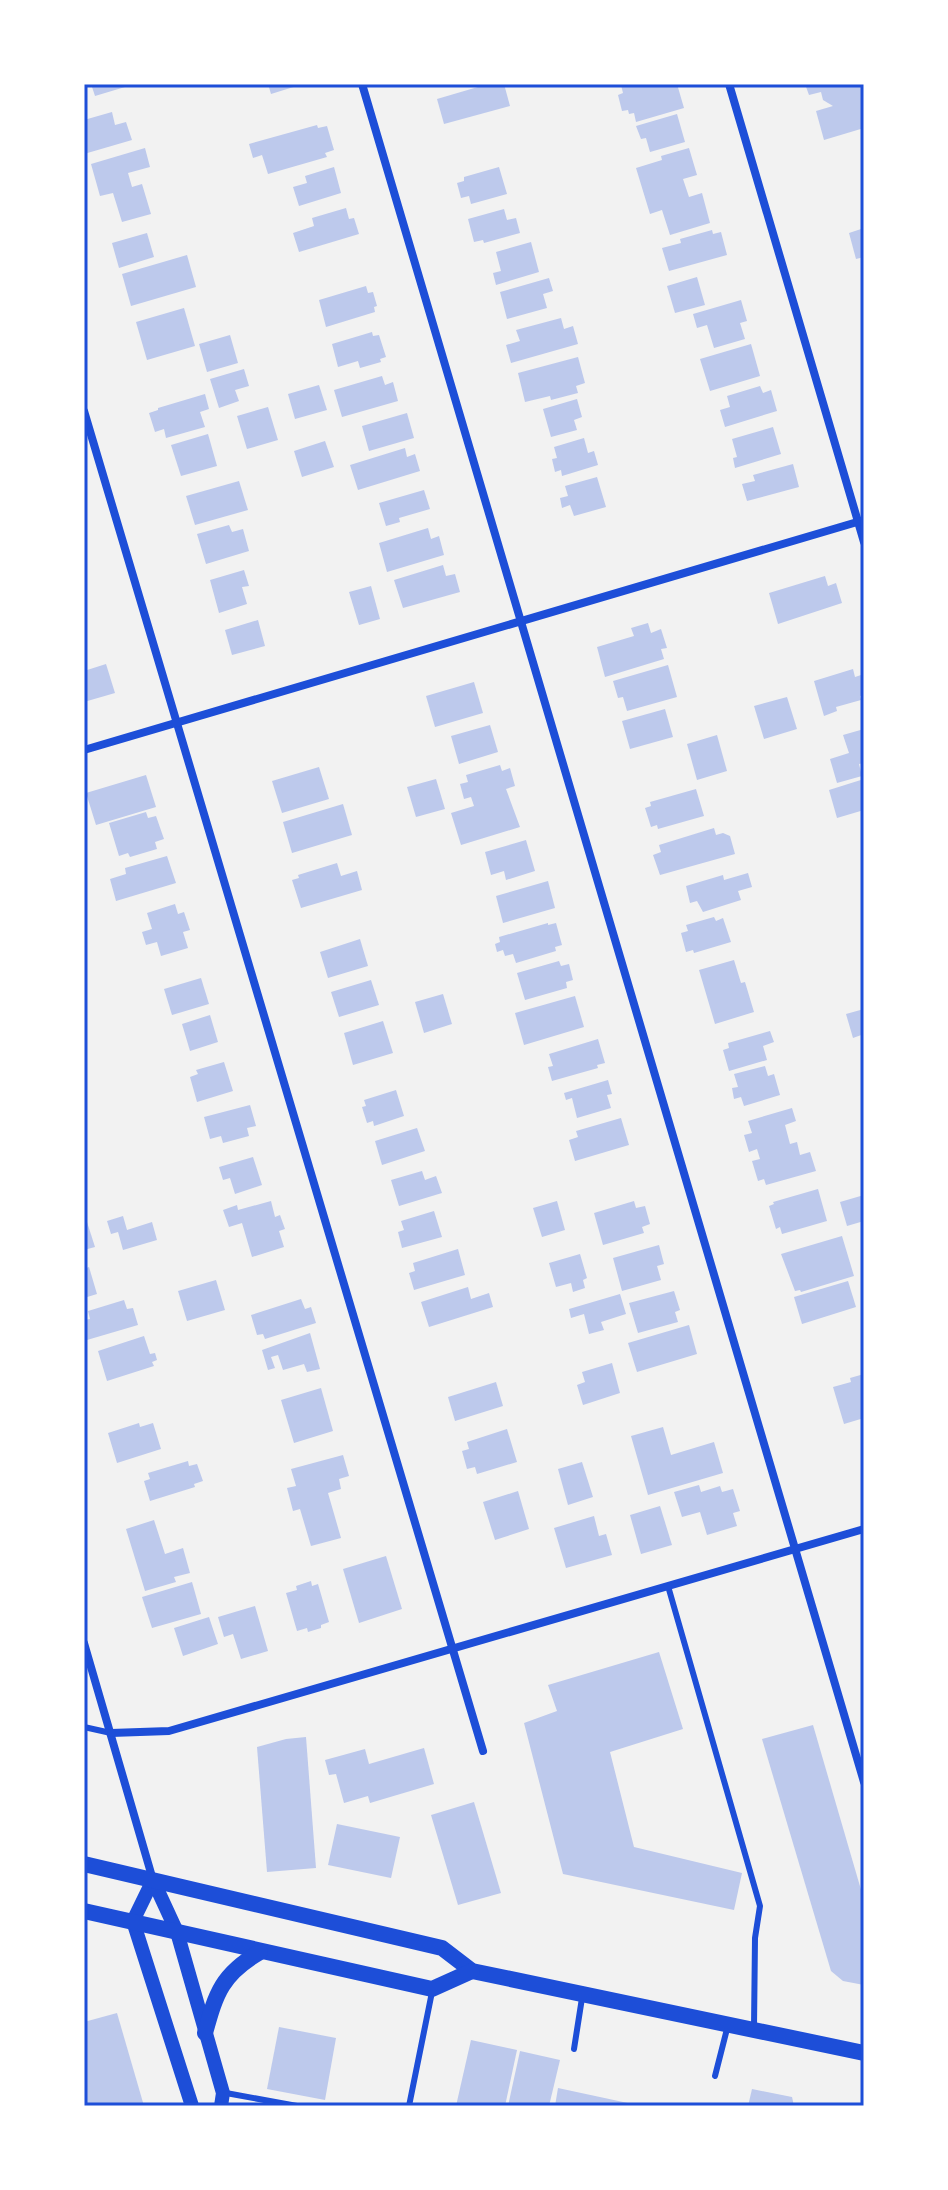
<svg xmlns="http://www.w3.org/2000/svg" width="948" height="2190" font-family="Poppins,sans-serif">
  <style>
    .building { fill: #bdc9ec }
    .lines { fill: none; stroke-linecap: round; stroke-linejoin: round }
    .service { stroke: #1d4ed8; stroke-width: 6 }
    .minor { stroke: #1d4ed8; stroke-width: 8 }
    .tertiary { stroke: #1d4ed8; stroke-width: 14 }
    .secondary { stroke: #1d4ed8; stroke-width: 16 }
    .neatline { fill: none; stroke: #1d4ed8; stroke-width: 3 }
  </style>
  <rect width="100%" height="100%" fill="#f2f2f2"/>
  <g class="building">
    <path d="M91,84H124L125,87L95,96Z"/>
    <path d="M268,84H300V85L271,94Z"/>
    <path d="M488,84H504L510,106L444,124L437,99Z"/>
    <path d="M625,84H677L684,108L636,122L634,113L629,114L628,110L622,111L618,95L623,93L621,85Z"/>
    <path d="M805,84H864V128L824,140L816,111L833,106L823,100L821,92L809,95Z"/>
    <path d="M112,112L115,125L126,122L132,140L84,154V120Z"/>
    <path d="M677,114L685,142L650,152L646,138L641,139L636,126Z"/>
    <path d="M317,125L318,128L327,126L334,150L325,153L327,157L268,174L262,155L253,158L249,144Z"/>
    <path d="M145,148L150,167L128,173L132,187L142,184L151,214L122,222L113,193L100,196L91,164Z"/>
    <path d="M689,148L697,175L683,179L689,197L702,193L710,223L670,235L662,210L650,214L636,168L662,160L661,156Z"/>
    <path d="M334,167L341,193L299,206L293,187L307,183L305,176Z"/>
    <path d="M499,167L507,194L471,204L469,196L461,198L457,183L464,181V177Z"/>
    <path d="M346,208L349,219L354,218L359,234L299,252L293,233L314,226L312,218Z"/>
    <path d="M504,209L507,220L516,218L520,233L484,243L483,240L474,242L468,219Z"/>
    <path d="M864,228V257L856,259L849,233Z"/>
    <path d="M712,230L713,234L721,232L727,255L669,271L662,248L681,243L680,239Z"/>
    <path d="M147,233L154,257L119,268L112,243Z"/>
    <path d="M531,242L539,272L496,285L493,273L501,271L496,252Z"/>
    <path d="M187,255L196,287L131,306L122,274Z"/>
    <path d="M697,277L705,305L675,313L667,286Z"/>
    <path d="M549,278L553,291L543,294L547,308L507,319L500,292Z"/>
    <path d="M366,286L368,293L373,292L377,306L374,307L375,312L326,327L319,300Z"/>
    <path d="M741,300L747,321L740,323L745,339L714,348L707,325L697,328L693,314Z"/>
    <path d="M184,308L195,346L147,360L136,322Z"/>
    <path d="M561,318L564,329L573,326L578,344L511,363L506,345L520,341L516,330Z"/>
    <path d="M372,332L373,336L379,335L386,357L380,359L381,362L360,368L358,361L338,367L332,344Z"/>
    <path d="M230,335L238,363L207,372L199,344Z"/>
    <path d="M751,344L760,376L710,391L700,359Z"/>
    <path d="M578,357L585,383L576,386L578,393L551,400L550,396L525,402L518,373Z"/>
    <path d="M244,369L249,386L235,390L239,401L219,408L210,379Z"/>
    <path d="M382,376L385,385L393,382L398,401L342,417L334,390Z"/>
    <path d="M319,385L327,410L295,419L288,394Z"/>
    <path d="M760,386L763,393L771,390L777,411L725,427L720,410L730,407L727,396Z"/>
    <path d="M205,394L209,409L200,412L205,427L166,438L164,429L155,432L149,413L158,410V408Z"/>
    <path d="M577,399L582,417L574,420L577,430L551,437L543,409Z"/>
    <path d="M268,407L278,440L247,449L237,416Z"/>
    <path d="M407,413L414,438L369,451L362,426Z"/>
    <path d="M773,427L781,454L735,468L733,458L737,457L732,439Z"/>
    <path d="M208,434L217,466L181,476L171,445Z"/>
    <path d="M584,438L588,453L594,451L598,465L562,476L561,470L555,472L552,459L557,458L554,447Z"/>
    <path d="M325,441L334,467L302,477L294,451Z"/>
    <path d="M405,448L407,457L415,454L420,471L358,490L350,465Z"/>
    <path d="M793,464L799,487L747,501L742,484L755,481L753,475Z"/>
    <path d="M597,477L606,507L574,516L570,505L562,508L560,498L568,496L565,486Z"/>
    <path d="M239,481L248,510L195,525L186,496Z"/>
    <path d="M424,490L430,509L399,518L400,522L386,526L379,503Z"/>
    <path d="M229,525L232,532L243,529L249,551L206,564L197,534Z"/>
    <path d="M428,528L431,539L439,536L444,555L387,572L379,543Z"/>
    <path d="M443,565L446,576L455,574L460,592L403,608L394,580Z"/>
    <path d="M244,570L249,586L242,587L247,604L219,613L210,580Z"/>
    <path d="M825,576L828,586L836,583L842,603L778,624L769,593Z"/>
    <path d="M371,586L380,619L359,625L349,592Z"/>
    <path d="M258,620L265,646L232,655L225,630Z"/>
    <path d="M648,623L651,633L661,629L667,648L661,649L664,659L605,677L597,647L634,636L631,628Z"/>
    <path d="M106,664L115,693L84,702V671Z"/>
    <path d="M668,665L677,697L627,711L623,697L618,698L613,681Z"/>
    <path d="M853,669L855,677L861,675L864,695L860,696L861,700L836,707L837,711L824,716L814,681Z"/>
    <path d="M474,682L483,713L435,727L426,696Z"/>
    <path d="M787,697L797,729L764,739L754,706Z"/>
    <path d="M665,709L673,737L630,749L622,721Z"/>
    <path d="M490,725L498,752L459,764L451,736Z"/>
    <path d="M864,729V763L859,764L862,776L837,783L830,759L849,753L843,735Z"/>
    <path d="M717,735L727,771L697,780L687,744Z"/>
    <path d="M500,765L502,771L510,768L515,786L506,789L520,827L461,845L451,813L474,806L471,797L464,799L460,784L468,782L466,775Z"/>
    <path d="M319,767L329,799L282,813L272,781Z"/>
    <path d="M146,775L156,807L96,825L86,793Z"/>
    <path d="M436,779L445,809L416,817L407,787Z"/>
    <path d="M864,779V810L837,818L829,790Z"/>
    <path d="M696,789L704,816L658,829L657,825L651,827L645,808L651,806L650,802Z"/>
    <path d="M343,804L352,835L292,853L283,822Z"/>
    <path d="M146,812L148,818L156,816L164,839L155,842L157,849L130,857L128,853L119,856L109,823Z"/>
    <path d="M714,828L716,835L723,833L730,836L735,854L660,875L653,855L661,852L659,845Z"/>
    <path d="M526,840L535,871L506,880L504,871L491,875L485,852Z"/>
    <path d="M167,856L176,883L116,901L110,879L126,874L125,868Z"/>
    <path d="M337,863L341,876L357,871L362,890L301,908L292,880L299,878L298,875Z"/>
    <path d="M748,873L752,887L738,891L741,900L703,912L697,901L690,903L686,886L723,875L724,880Z"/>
    <path d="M548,881L555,908L503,923L496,896Z"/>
    <path d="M175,904L178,914L184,912L190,930L183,932L188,948L161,956L157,942L146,945L142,932L152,929L147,913Z"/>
    <path d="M714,917L716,921L723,918L731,942L694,953L693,950L686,952L681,933L688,931L686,925Z"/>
    <path d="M548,923V925L556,923L562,945L555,947L556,951L516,963L513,954L505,956L503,950L497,952L495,944L500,942L499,937Z"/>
    <path d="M360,939L368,966L328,978L320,952Z"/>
    <path d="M734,960L741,983L745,982L754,1012L715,1024L699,970Z"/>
    <path d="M559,961L561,966L569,964L573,980L566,982L567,988L525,1000L517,973Z"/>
    <path d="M201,978L209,1004L172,1015L164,989Z"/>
    <path d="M371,980L379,1005L339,1017L331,992Z"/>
    <path d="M443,994L452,1024L424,1033L415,1002Z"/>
    <path d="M575,996L584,1027L524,1045L515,1013Z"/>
    <path d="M864,1009V1034L853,1038L846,1014Z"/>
    <path d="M210,1015L218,1042L190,1051L182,1024Z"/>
    <path d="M383,1021L393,1053L353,1065L344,1033Z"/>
    <path d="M770,1031L774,1042L763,1046L767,1060L729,1071L723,1050L729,1048L728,1043Z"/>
    <path d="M598,1039L605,1063L597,1065L598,1068L552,1081L548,1067L553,1066L549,1054Z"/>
    <path d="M224,1062L233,1091L197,1102L190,1077L198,1074L196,1070Z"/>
    <path d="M765,1066L768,1076L774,1074L780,1095L744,1106L741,1097L734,1099L732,1088L738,1087L734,1074Z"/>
    <path d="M608,1080L612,1094L607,1095L611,1108L577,1118L572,1098L566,1100L564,1093Z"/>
    <path d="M396,1090L404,1116L374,1126L373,1121L367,1123L362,1107L366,1106L364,1100Z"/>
    <path d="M250,1105L256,1126L247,1128L249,1136L223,1143L221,1136L210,1139L204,1117Z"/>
    <path d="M792,1108L796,1121L785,1125L790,1144L797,1142L800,1155L810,1152L816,1171L766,1185L764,1179L758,1181L752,1161L760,1159L757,1149L749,1152L744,1135L752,1133L748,1121Z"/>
    <path d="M621,1118L629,1145L575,1161L569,1140L578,1137L576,1131Z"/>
    <path d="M417,1128L425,1151L382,1165L375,1141Z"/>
    <path d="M253,1157L262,1185L235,1194L230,1178L223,1180L219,1167Z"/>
    <path d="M422,1171L425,1180L436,1176L442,1193L399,1206L391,1180Z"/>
    <path d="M818,1189L827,1221L782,1234L780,1227L776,1229L769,1206L774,1204L773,1202Z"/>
    <path d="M864,1195V1221L847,1226L840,1202Z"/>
    <path d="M271,1201L275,1217L280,1215L285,1229L279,1231L284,1247L252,1257L242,1223L229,1227L223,1210L237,1205L238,1210Z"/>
    <path d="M557,1201L565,1230L542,1237L533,1208Z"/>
    <path d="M634,1201L636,1208L645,1206L650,1224L642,1227L644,1233L603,1245L594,1213Z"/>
    <path d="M434,1211L442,1237L402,1248L398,1232L404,1230L401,1221Z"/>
    <path d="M123,1216L127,1230L152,1222L157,1240L123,1250L118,1232L111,1234L107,1221Z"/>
    <path d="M87,1222L95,1247L84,1250V1223Z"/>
    <path d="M842,1236L854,1276L801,1292L800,1290L795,1291L781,1254Z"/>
    <path d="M659,1245L664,1264L657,1266L661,1280L622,1291L613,1258Z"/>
    <path d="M458,1249L465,1275L414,1290L409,1273L415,1271L413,1263Z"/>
    <path d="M580,1254L587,1278L583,1280L585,1288L573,1292L571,1283L556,1287L549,1263Z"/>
    <path d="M89,1267L97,1294L84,1298V1269Z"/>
    <path d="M216,1280L225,1310L187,1321L178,1291Z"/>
    <path d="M848,1281L856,1307L802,1324L794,1297Z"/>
    <path d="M468,1287L471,1299L489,1293L493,1307L429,1327L421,1302Z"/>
    <path d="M674,1291L680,1310L675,1312L678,1322L638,1333L629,1303Z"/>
    <path d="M620,1294L626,1314L601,1322L604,1330L589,1334L584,1314L571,1318L569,1309Z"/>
    <path d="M301,1299L305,1309L311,1307L316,1323L265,1339L263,1334L257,1335L251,1315Z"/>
    <path d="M124,1300L127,1309L133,1308L138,1325L87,1340L84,1320L90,1319L88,1311Z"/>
    <path d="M689,1325L697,1354L637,1372L628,1343Z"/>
    <path d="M310,1333L320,1369L307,1372L304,1364L283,1370L278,1355L271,1357L275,1368L268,1370L262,1350Z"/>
    <path d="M144,1336L150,1354L155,1353L157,1360L152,1362L154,1366L107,1381L98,1351Z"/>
    <path d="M612,1363L620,1393L583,1405L577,1385L585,1382L582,1372Z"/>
    <path d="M864,1374V1418L844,1424L833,1387L851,1382L850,1378Z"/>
    <path d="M496,1382L503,1406L455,1421L448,1397Z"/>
    <path d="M321,1388L333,1431L294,1443L281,1400Z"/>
    <path d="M139,1423L140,1427L153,1423L161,1449L117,1463L108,1433Z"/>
    <path d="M663,1427L671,1455L714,1442L723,1473L648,1495L631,1436Z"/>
    <path d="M507,1429L517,1462L477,1474L475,1467L467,1469L462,1451L469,1449L467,1442Z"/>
    <path d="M343,1455L349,1476L339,1479L341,1489L328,1493L341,1538L311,1546L300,1509L293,1511L287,1488L296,1486L291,1469Z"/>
    <path d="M188,1461L189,1466L197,1464L203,1481L194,1484L195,1487L150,1501L144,1481L150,1479L148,1473Z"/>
    <path d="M582,1462L593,1497L568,1505L558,1469Z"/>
    <path d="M699,1485L701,1492L720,1486L722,1492L733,1489L740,1511L733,1513L737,1526L707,1535L700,1512L682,1517L674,1492Z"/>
    <path d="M518,1491L529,1529L495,1540L483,1502Z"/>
    <path d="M660,1506L672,1545L641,1554L630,1515Z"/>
    <path d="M594,1516L599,1536L606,1534L612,1555L566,1568L554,1528Z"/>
    <path d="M154,1520L165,1554L183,1548L190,1573L174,1577L176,1582L145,1591L126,1529Z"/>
    <path d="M386,1556L402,1609L359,1623L343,1569Z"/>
    <path d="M311,1581L312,1586L318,1584L329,1622L321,1625V1628L308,1632L307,1628L297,1631L286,1593L297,1590L296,1586Z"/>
    <path d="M192,1582L201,1614L152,1628L142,1597Z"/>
    <path d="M255,1606L268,1651L241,1659L233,1634L224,1637L218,1617Z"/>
    <path d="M209,1617L218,1644L183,1656L174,1628Z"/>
    <path d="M659,1652L683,1729L610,1752L634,1847L742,1873L734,1910L563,1874L524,1723L557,1711L548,1685Z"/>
    <path d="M813,1725L864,1900V1985L843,1981L831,1971L762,1739Z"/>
    <path d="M306,1737L316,1868L267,1872L257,1747L286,1739Z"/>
    <path d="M424,1748L434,1784L370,1803L368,1796L344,1803L336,1774L329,1775L325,1760L365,1749L369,1764Z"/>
    <path d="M474,1802L501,1893L458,1905L431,1815Z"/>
    <path d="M337,1824L400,1837L391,1878L328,1865Z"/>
    <path d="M117,2013L144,2106H84V2022Z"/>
    <path d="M279,2027L336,2038L325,2100L267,2089Z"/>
    <path d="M471,2040L517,2050L505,2106H456Z"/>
    <path d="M520,2051L560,2060L549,2106H508Z"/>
    <path d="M558,2088L637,2105V2106H555Z"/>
    <path d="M752,2089L792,2097L794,2106H748Z"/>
  </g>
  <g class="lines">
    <g class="service">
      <path d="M668,1586L760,1906L755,1938L754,2027"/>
      <path d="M84,1727L111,1733"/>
      <path d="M574,2049L582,1998"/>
      <path d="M715,2076L728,2025"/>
      <path d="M226,2093L297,2106"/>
      <path d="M409,2106L432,1992"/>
    </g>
    <g class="minor">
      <path d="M362,84L864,1782"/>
      <path d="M729,84L864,542"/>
      <path d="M84,411L483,1751"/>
      <path d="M84,750L864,520"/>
      <path d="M84,1643L153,1880"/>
      <path d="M111,1733L169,1731L864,1529"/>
    </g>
    <g class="tertiary">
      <path d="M153,1880L133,1921L192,2106"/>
      <path d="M153,1880L177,1932L223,2093L221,2106"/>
    </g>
    <g class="secondary">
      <path d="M84,1864L442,1948L472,1971L864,2053"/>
      <path d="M84,1911L432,1989L472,1971"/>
      <path d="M205,2033C216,1993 222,1974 260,1952"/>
    </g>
  </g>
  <rect width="948" height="2190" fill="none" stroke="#ffffff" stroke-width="172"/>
  <rect x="86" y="86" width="776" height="2018" class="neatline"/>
</svg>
